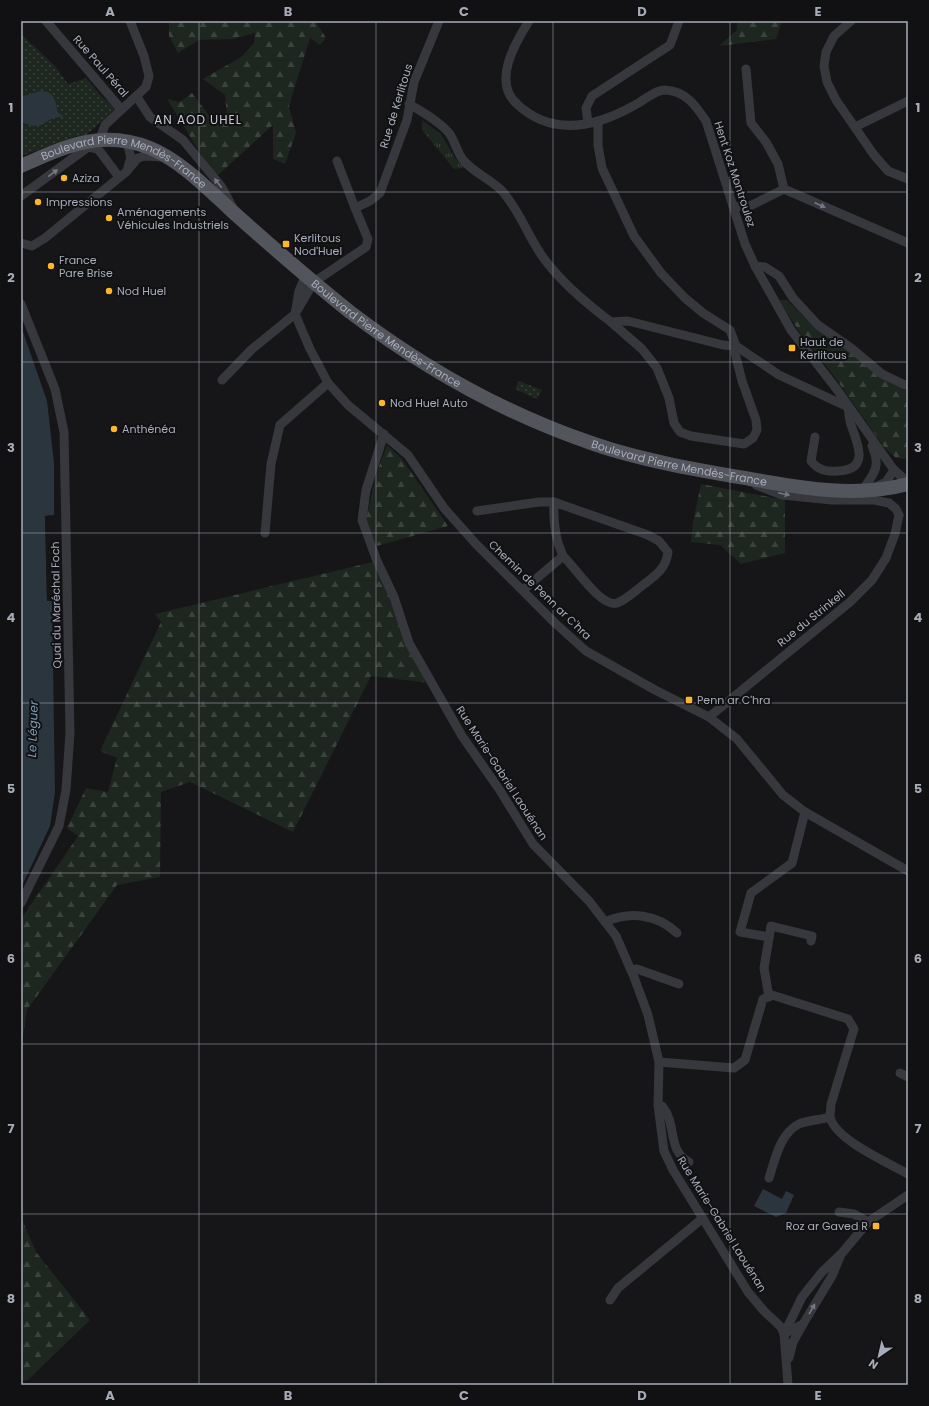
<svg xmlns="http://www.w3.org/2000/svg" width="929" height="1406" font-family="Poppins,sans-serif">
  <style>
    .grass { fill: url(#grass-tufts) }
    .forest { fill: url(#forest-firs) }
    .park { fill: url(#park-dots) }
    .water { fill: #2b353d }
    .pier { fill: #161618 }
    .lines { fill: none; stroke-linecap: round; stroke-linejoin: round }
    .street { stroke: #36383d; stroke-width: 9 }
    .primary { stroke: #52555c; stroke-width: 14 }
    .oneway { fill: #747881 }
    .grid { fill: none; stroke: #a7acb9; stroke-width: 1; stroke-opacity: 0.55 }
    .poi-dot { fill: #feb628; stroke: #111113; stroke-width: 1.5 }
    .labels { text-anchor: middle; stroke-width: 4; stroke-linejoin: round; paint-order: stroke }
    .street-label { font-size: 11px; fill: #a7acb9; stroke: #111113 }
    .poi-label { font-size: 11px; fill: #a7acb9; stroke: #111113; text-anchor: start }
    .neighbourhood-label { font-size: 12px; letter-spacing: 1px; fill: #c8cbd5; stroke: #111113 }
    .water-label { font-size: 12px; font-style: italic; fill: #7c9bb6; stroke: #111113 }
    .neatline { fill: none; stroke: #a7acb9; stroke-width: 1.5 }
    .grid-label { font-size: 13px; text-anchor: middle; font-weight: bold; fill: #a7acb9 }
  </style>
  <defs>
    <pattern id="grass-tufts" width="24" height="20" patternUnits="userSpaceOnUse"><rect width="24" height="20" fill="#1d261f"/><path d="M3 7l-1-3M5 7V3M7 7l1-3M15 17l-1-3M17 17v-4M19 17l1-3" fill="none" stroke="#3b433d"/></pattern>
    <pattern id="forest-firs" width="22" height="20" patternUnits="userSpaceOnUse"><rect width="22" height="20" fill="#1d261f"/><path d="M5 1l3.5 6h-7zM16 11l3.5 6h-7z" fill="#3b433d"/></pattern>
    <pattern id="park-dots" width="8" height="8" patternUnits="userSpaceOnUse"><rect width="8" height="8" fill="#1d261f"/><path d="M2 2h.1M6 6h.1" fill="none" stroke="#3b433d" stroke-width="1.8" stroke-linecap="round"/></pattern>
  </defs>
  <rect width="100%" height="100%" fill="#161618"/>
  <path class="grass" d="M422,120L441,134L455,158L464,168L454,169L422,130Z"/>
  <g class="forest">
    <path d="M169,21H318L317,24L326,38L320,45L310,38L289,106L296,133L285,164L273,159V125L217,176L204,159L167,99L180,102L192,93L214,122L227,118L225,95L203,79L241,57L254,43L255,33L232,39L199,40L178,53L169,36Z"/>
    <path d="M737,21H782L776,39L719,46L737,30Z"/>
    <path d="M779,300H787L813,326L846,349L877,375L908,392V459L896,458L884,447L831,372L802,336Z"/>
    <path d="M387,445L402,459L448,526L377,546L366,520L376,474Z"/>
    <path d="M701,484L785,500V553L741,564L720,545L691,542L693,522Z"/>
    <path d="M377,561L430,683L371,676L293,832L190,782L161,792L160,877L117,885L27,1010L21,1049V919L78,836L67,828L86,788L108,792L117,758L100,751L161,622L155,614Z"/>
    <path d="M21,1217L36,1252L90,1320L28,1380L21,1381Z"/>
  </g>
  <g class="park">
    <path d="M21,34L55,66L68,84L86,78L104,99L119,107L85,136L74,137L21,156Z"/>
    <path d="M519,381L542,390L537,399L515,389Z"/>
  </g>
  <g class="water">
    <path d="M40,91C55,90 56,102 58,114L63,115L62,117C42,117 48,133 21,122V97Z"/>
    <path d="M21,326L47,401L54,463V515L45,516L47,601H52L55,792L50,826L21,888Z"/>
    <path d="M763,1189L782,1199L786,1191L794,1195L786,1213L776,1217L754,1206Z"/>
  </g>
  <path class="pier" d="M56,515L55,517L47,518L49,599H53L54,601H47L45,516Z"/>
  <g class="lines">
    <g class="street">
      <path d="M46,21L121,109"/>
      <path d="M529,21C515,43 492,82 517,104C552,137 596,127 635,105C643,101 655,90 665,90C686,91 696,106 706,121L745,244L755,266L791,330L838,391L894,470L886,482L877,486"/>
      <path d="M851,21L834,36L826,52L824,66L827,82L836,100L874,155L888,171L908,179"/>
      <path d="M746,69L751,123L766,142L778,164L784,189"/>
      <path d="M137,97L150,117L183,140L221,186L233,208"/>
      <path d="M409,104C422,112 439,121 449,133C455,141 457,152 463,160C474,173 492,180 503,192C521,213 529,239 545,260C563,284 587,304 611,322L628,321L723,345L736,346L779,375L848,407C849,413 849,419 851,425C858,444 870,470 838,471C826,472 818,470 811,461L815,437"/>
      <path d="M598,121V145L602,168L634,236L661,273L685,298L703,313L730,330L736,346L735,353L742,381L756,420L757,430L753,438L744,444L691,436L680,432L674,423L669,398L657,368L642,349L611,322"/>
      <path d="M588,123L586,108L592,96L670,45L679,21"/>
      <path d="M855,127L908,101"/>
      <path d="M100,139L105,125L146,87L149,76L144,56L130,21"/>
      <path d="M127,142L131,158L128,167"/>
      <path d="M337,161L355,208L370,201L380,193L407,120L414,82L439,21"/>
      <path d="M21,196L88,147L98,149L119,177"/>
      <path d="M734,207L752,205L784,189L908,243"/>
      <path d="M21,243L32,246L45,238L126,172L138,158L145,156L163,157"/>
      <path d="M755,266L765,267L779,276L793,298L818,325L851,348L882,374L905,385L908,384"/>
      <path d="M306,275L299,291L295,314L310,349L328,383L348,405L408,455L444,508L476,544L555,623L586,651L655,690L709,717L737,739L783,795L805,812L908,871"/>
      <path d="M21,304L55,389L64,432L70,733L66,790L59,826L21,903"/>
      <path d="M222,380L251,350L295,314L314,282L366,247L368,239L355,208"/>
      <path d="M384,434L366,490L362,520L377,561L394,597L409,643L462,736L499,789L533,844L589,901L616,936L634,977L648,1015L659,1062L658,1105L664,1151L673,1170L748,1292L764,1311L781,1327L784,1334"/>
      <path d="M894,470L908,482"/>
      <path d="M756,485L782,495L832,500H874L889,503L896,509L899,515"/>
      <path d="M861,492C873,475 882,467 872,446"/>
      <path d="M477,511L539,502H554"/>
      <path d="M265,533L271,464L280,425L328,383"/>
      <path d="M523,590L563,556C575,567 601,608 617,603C626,600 635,591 643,585C655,576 666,569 668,552L659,541L648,535L554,502C553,521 555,539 563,556"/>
      <path d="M709,717L850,602L872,580L886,558L895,534L899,515"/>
      <path d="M605,922C630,911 657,914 677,933"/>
      <path d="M769,937L740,932L751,893L792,863L805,812"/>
      <path d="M631,970L637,969L679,984"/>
      <path d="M769,997L764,968L771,926L812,936L811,941"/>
      <path d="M659,1062L734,1068L745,1060L763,999L772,995L848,1019L854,1029L831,1104C831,1108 830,1113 830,1116C833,1139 889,1163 908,1174"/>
      <path d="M900,1073L908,1077"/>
      <path d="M658,1105L662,1106C678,1125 666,1149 689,1162"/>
      <path d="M769,1178C775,1160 780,1133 799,1124C808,1120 820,1120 830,1117"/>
      <path d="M839,1212L854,1214L868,1222"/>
      <path d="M610,1300L618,1288L703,1218"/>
      <path d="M784,1334L803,1324L832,1276L840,1257"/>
      <path d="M789,1358L793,1342L803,1324"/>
      <path d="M788,1385L784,1334L802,1297L822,1272L842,1253L868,1222L908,1195"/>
    </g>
    <path class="primary" id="s1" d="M21,166C65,146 102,129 150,148C181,161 208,189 233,212C271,246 310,280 350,312C425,369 505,414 594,444C644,461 698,470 750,479C802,488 856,498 908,484"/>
  </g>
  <defs><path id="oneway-solid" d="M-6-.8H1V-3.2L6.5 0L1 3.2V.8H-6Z"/></defs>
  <g class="oneway">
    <use href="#oneway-solid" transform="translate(53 173) rotate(-36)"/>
    <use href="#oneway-solid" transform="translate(218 183) rotate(-128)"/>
    <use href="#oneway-solid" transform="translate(820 205) rotate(24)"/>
    <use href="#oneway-solid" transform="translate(784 494) rotate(12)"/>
    <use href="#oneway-solid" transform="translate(812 1309) rotate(-60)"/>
  </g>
  <path class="grid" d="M199,21V1385M376,21V1385M553,21V1385M730,21V1385M21,192H908M21,362H908M21,533H908M21,703H908M21,873H908M21,1044H908M21,1214H908"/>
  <g class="poi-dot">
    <circle cx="64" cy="178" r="4"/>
    <circle cx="38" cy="202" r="4"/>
    <circle cx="109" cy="218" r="4"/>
    <rect x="282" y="240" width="8" height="8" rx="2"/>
    <circle cx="51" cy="266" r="4"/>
    <circle cx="109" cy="291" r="4"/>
    <rect x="788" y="344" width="8" height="8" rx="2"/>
    <circle cx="382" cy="403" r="4"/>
    <circle cx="114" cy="429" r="4"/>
    <rect x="685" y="696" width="8" height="8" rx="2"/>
    <rect x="872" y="1222" width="8" height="8" rx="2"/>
  </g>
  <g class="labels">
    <g class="street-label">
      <text transform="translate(101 66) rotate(49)" y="4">Rue Paul Péral</text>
      <text transform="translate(396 106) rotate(-73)" y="4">Rue de Kerlitous</text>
      <text transform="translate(735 174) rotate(72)" y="4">Hent Koz Montroulez</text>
      <text dy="4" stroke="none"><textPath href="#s1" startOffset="112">Boulevard Pierre Mendès-France</textPath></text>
      <text dy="4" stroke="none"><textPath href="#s1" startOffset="436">Boulevard Pierre Mendès-France</textPath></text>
      <text dy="4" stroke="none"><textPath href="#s1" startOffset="760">Boulevard Pierre Mendès-France</textPath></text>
      <text transform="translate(540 590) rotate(44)" y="4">Chemin de Penn ar C'hra</text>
      <text transform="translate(56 605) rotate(-91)" y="4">Quai du Maréchal Foch</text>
      <text transform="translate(811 618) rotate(-39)" y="4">Rue du Strinkell</text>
      <text transform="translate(502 773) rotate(57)" y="4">Rue Marie-Gabriel Laouénan</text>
      <text transform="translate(722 1224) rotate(58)" y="4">Rue Marie-Gabriel Laouénan</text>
    </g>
    <g class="poi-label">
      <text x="72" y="182">Aziza</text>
      <text x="46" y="206">Impressions</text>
      <text x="117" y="216">Aménagements<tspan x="117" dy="13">Véhicules Industriels</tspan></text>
      <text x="294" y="242">Kerlitous<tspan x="294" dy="13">Nod'Huel</tspan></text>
      <text x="59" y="264">France<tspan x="59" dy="13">Pare Brise</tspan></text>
      <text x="117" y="295">Nod Huel</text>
      <text x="800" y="346">Haut de<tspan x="800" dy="13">Kerlitous</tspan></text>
      <text x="390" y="407">Nod Huel Auto</text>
      <text x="122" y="433">Anthénéa</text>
      <text x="697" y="704">Penn ar C'hra</text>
      <text x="868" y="1230" text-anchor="end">Roz ar Gaved R</text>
    </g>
    <g class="neighbourhood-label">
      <text x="198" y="124">AN AOD UHEL</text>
    </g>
    <g class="water-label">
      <text transform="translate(33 729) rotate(-88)" y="4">Le Léguer</text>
    </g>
  </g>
  <rect width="929" height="1406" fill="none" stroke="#111113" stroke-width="44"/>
  <g transform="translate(879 1356) rotate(214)" stroke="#111113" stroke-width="3" paint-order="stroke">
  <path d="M0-3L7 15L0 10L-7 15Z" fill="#a7acb9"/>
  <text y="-6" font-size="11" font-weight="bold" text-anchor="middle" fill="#a7acb9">N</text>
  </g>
  <rect x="22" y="22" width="885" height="1362" class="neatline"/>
  <g class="grid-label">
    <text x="110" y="16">A</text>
    <text x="288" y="16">B</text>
    <text x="464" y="16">C</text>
    <text x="642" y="16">D</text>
    <text x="818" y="16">E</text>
    <text x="11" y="112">1</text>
    <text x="918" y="112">1</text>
    <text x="11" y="282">2</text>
    <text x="918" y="282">2</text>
    <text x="11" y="452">3</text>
    <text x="918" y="452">3</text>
    <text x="11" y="622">4</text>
    <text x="918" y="622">4</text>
    <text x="11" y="793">5</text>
    <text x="918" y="793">5</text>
    <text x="11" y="963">6</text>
    <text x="918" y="963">6</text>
    <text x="11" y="1133">7</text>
    <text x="918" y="1133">7</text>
    <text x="11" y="1303">8</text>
    <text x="918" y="1303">8</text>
    <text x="110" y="1400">A</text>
    <text x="288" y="1400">B</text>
    <text x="464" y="1400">C</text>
    <text x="642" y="1400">D</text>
    <text x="818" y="1400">E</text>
  </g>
</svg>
